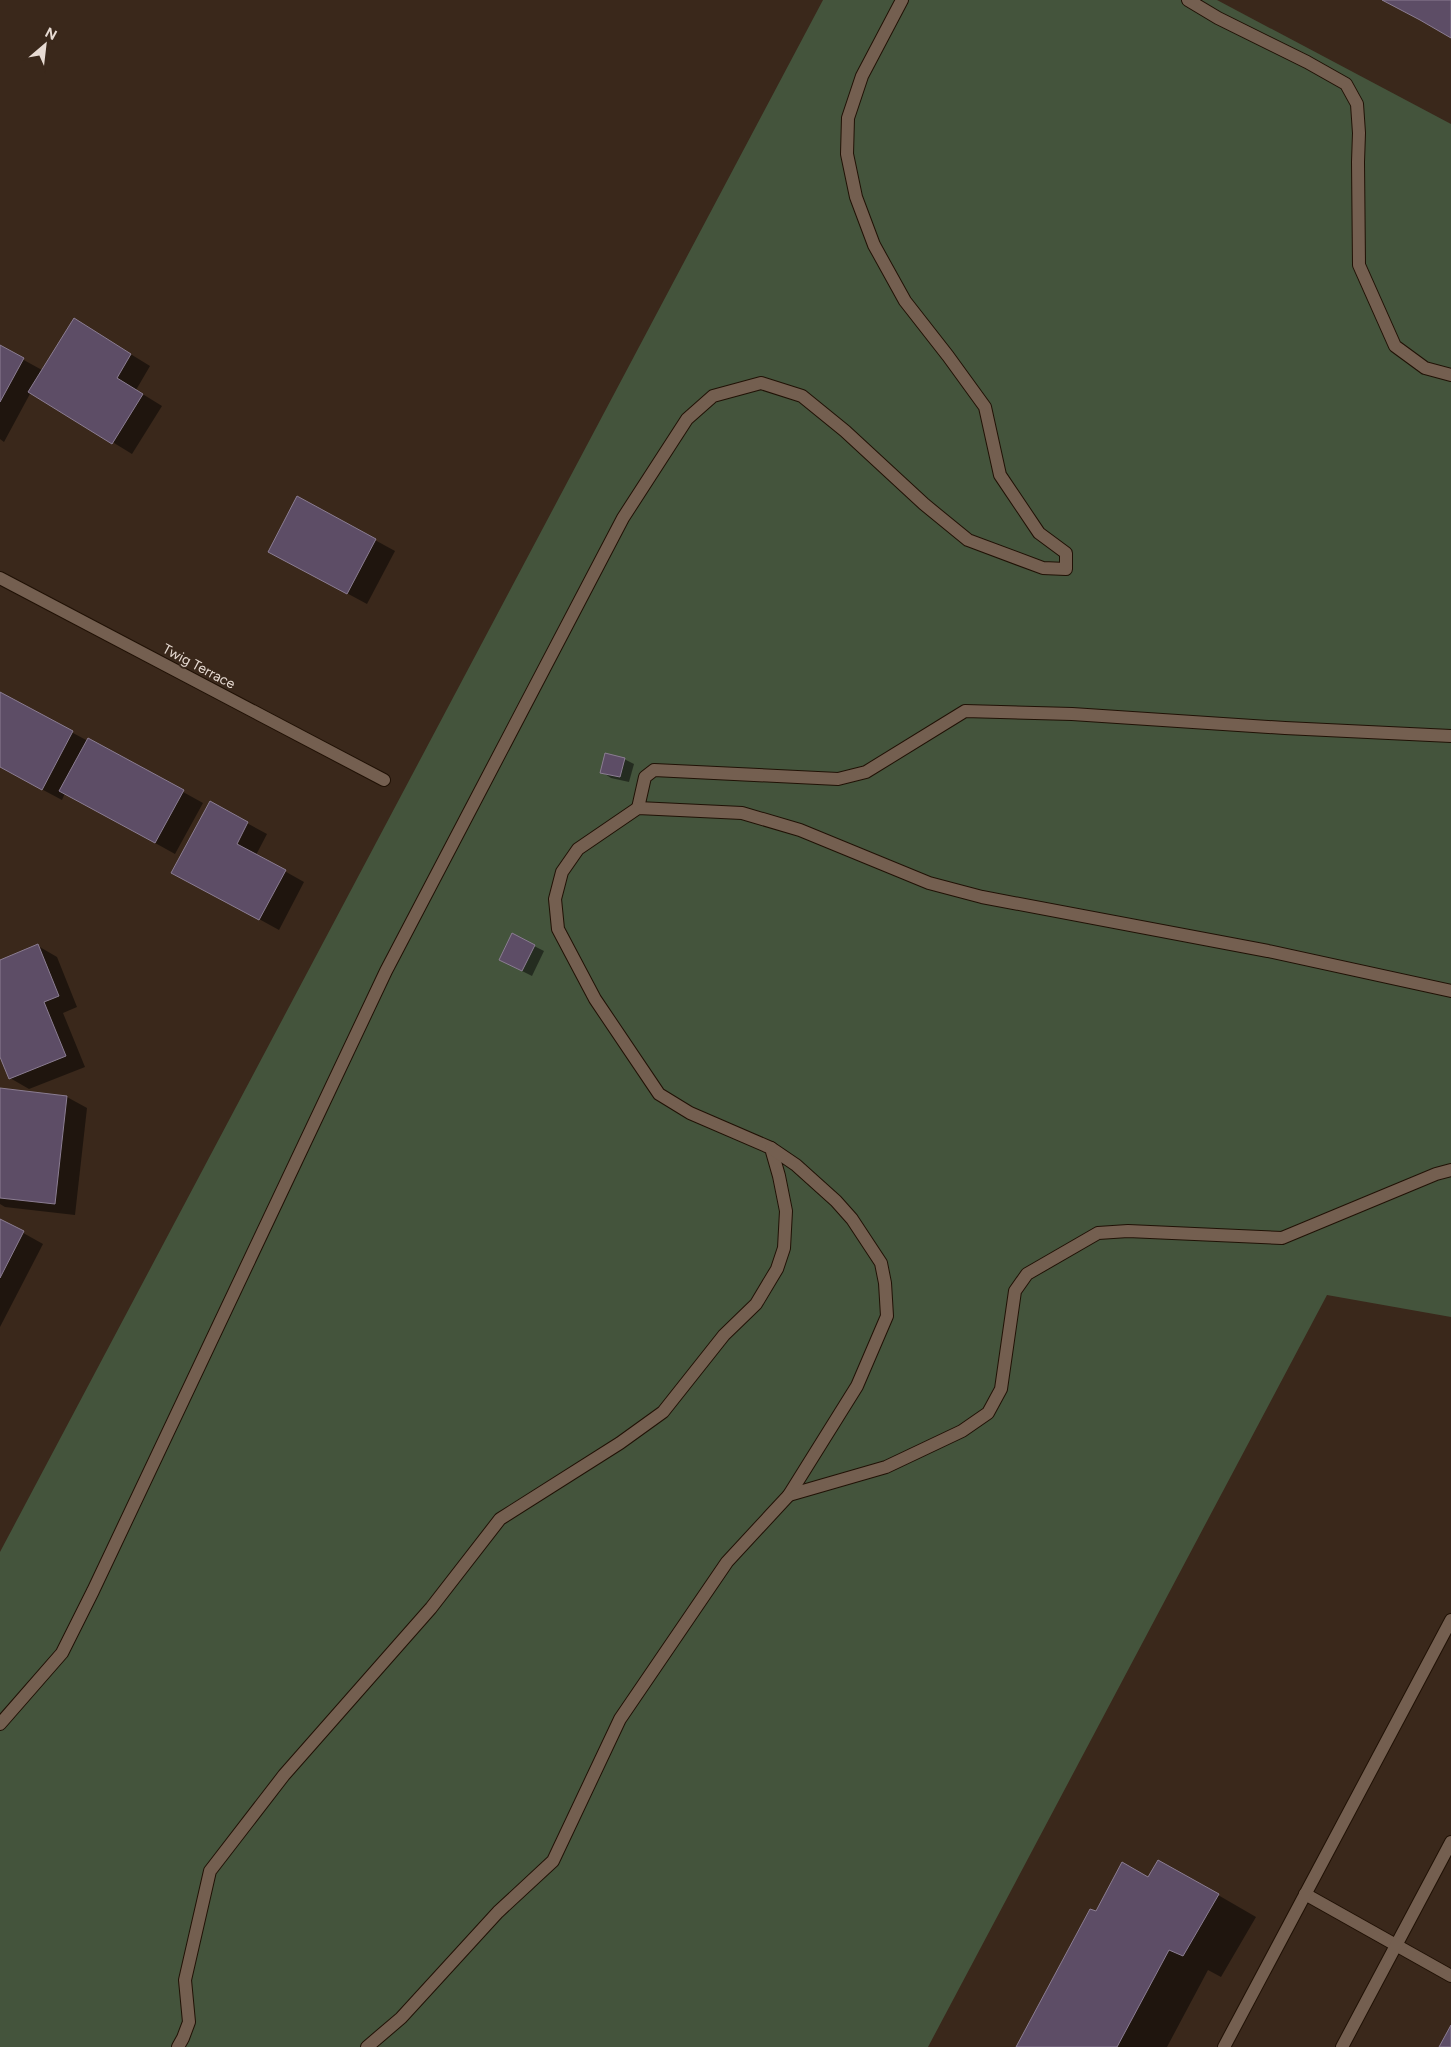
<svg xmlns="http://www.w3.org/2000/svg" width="1451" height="2047" font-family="Figtree,sans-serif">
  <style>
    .green { fill: #44543c }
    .shadow { fill: #0007 }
    .building { fill: #5d4d66; stroke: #8b7d92 }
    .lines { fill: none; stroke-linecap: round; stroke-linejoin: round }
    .service-casing { stroke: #201105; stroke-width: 14 }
    .minor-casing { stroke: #201105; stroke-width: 14 }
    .service { stroke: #745f50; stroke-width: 12 }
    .minor { stroke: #745f50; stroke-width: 12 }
    .labels { text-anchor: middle; stroke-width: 4; stroke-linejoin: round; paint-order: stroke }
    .street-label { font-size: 14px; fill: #e7dbd3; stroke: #3a281b }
  </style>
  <rect width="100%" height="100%" fill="#3a281b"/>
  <path class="green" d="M823,0H1217L1451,124V1317L1327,1295L928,2047H0V1552Z"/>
  <g class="shadow">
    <path d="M93,331L150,366L136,390L162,406L132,454L31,392L4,442L0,439V347L42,370Z"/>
    <path d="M298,498L395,551L367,604L289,562Z"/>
    <path d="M0,694L88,741L89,740L203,803L175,854L65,793L62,800L0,767Z"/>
    <path d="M624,759L634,764L629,782L611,778L602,772Z"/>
    <path d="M210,803L267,834L256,855L304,882L279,930L193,883Z"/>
    <path d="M38,946L57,957L77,1007L63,1013L85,1067L29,1089L10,1078L0,1054V961Z"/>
    <path d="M534,946L544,951L532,976L510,965Z"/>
    <path d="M0,1089L67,1097L87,1108L75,1215L5,1207L0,1204Z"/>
    <path d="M0,1220L43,1244L0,1327Z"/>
    <path d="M1148,1878L1218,1895L1256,1917L1221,1977L1208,1970L1167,2047H1017L1097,1912Z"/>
  </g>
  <g class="building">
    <path d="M1382,0H1451V38L1420,20Z"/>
    <path d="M74,318L131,354L117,378L143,394L112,444L28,392Z"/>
    <path d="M0,345L24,358L0,402Z"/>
    <path d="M297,496L376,539L347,594L268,552Z"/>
    <path d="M0,692L73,731L42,790L0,767Z"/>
    <path d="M88,738L184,790L155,843L59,791Z"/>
    <path d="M605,753L625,758L620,777L600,773Z"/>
    <path d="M210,801L248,822L237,844L286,870L259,920L171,873Z"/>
    <path d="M512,933L535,945L522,971L499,960Z"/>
    <path d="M38,944L59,996L44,1002L66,1056L9,1079L0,1057V960Z"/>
    <path d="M0,1088L67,1096L55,1204L0,1198Z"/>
    <path d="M0,1219L24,1231L0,1278Z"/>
    <path d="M1158,1860L1219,1894L1183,1956L1169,1950L1117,2047H1016L1090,1909L1096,1911L1122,1862L1148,1877Z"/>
    <path d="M1451,2025V2047H1439Z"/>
  </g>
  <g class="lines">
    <g class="service-casing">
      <g id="service">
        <path d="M1188,0L1218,18L1307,62L1346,84L1357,104L1359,133L1358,162L1359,265L1395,346L1425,368L1451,375"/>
        <path d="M638,808L645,777L654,770L838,779L866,772L965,711L1072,714L1285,728L1451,736"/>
        <path d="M789,1495L886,1467L962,1431L988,1413L1001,1389L1015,1291L1027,1274L1098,1233L1128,1231L1282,1238L1436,1174L1451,1170"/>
        <path d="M0,1724L62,1653L93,1591L386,971L623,518L687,419L713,396L761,383L802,396L845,431L924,504L968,540L1043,568L1066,569V553L1039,533L1000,475L985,407L948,356L905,301L874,245L856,197L847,154L848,118L862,76L902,0"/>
        <path d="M1305,1894L1451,1976"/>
        <path d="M178,2047L183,2038L189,2022L185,1980L210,1871L284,1775L431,1608L500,1519L620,1443L663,1412L724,1335L756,1304L777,1269L784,1248L786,1211L779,1176L771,1148L690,1113L659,1094L595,999L558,929L555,899L562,872L578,849L638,808L742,813L800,830L929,883L982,897L1268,951L1451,991"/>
        <path d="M367,2047L401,2018L498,1912L553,1861L620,1719L727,1562L789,1495L857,1386L887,1316L885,1283L881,1263L852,1219L836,1201L796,1165L771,1148"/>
        <path d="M1224,2047L1451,1620"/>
        <path d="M1342,2047L1451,1842"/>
      </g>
    </g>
    <g class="minor-casing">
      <path id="minor" d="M0,578L384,780"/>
    </g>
    <use href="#service" class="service"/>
    <use href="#minor" class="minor"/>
  </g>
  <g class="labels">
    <g class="street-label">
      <text transform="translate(199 666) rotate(28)" y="5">Twig Terrace</text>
    </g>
  </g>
  <g transform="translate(45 45) rotate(28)" stroke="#3a281b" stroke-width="4" paint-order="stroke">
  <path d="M0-4L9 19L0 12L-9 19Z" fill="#e7dbd3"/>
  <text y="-8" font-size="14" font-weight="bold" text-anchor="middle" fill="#e7dbd3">N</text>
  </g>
</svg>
